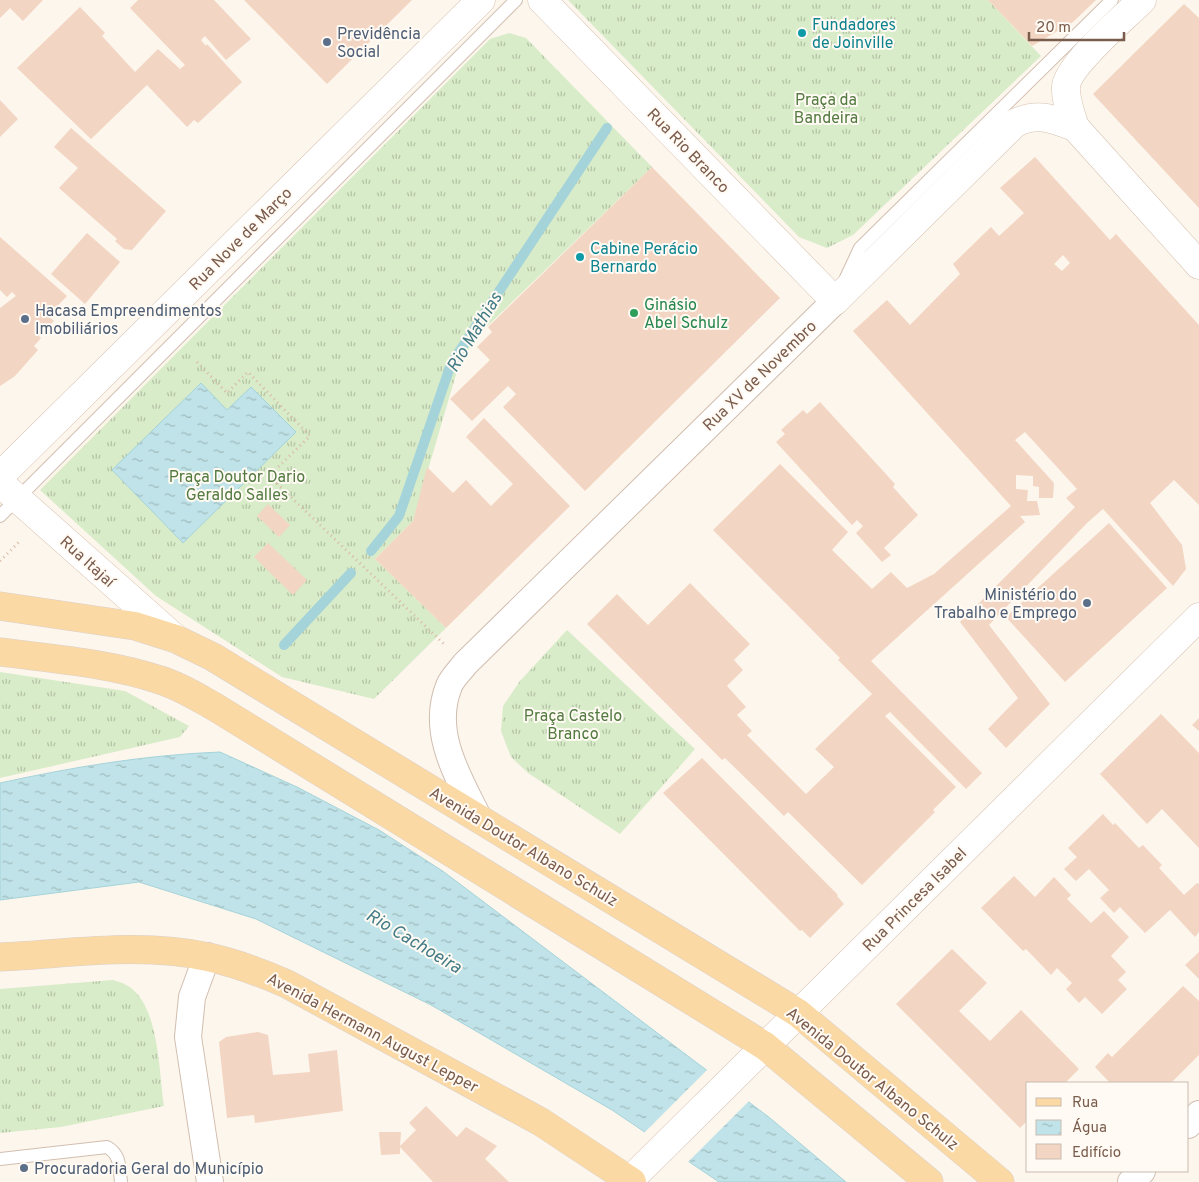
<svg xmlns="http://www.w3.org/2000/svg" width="1199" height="1182" font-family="Overpass,sans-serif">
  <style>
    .grass { fill: url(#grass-tufts) }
    .water { fill: url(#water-ripples); stroke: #a5d3da }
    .pier { fill: #fdf6ec }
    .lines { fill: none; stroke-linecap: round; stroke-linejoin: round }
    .stream { stroke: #a5d3da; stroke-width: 10 }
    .building { fill: #f3d5c3; fill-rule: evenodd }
    .lane-casing { stroke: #d1beb0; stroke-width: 14 }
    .street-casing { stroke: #d1beb0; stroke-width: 28 }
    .secondary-casing { stroke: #d6c0b0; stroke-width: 29 }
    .primary-casing { stroke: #dad1cd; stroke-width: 29 }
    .path { stroke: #d9b8a5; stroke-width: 3; stroke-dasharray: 1 4; stroke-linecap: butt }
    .lane { stroke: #fff; stroke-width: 12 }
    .street { stroke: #fff; stroke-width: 26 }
    .secondary { stroke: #fff; stroke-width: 28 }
    .primary { stroke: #fbd9a5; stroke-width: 28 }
    .culture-dot { fill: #0f9aa8; stroke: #fffaf3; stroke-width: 2 }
    .service-dot { fill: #5c6f8a; stroke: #fffaf3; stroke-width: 2 }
    .leisure-dot { fill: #2e9e5b; stroke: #fffaf3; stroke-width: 2 }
    .labels { text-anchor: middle; stroke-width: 4; stroke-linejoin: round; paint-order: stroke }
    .culture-label { font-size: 16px; fill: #0d838f; stroke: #fffaf3; text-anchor: start }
    .service-label { font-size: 16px; fill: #4e5e75; stroke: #fffaf3; text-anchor: start }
    .park-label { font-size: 16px; fill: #537a41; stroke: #fffaf3 }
    .street-label { font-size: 16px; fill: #7a5c4d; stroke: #fffaf3 }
    .leisure-label { font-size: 16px; fill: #27864d; stroke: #fffaf3; text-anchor: start }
    .water-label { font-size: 18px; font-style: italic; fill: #437c86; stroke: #fffaf3 }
  </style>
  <defs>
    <pattern id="grass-tufts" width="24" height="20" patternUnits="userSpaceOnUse" patternTransform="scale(1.25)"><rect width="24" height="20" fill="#d8ecc9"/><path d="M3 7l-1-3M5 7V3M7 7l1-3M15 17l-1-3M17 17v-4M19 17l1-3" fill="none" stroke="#b4c2a5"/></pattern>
    <pattern id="water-ripples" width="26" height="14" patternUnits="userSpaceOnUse" patternTransform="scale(1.25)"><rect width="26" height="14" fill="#bfe3e8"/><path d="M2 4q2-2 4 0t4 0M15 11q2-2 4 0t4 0" fill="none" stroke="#a0bbbe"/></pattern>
  </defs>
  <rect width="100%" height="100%" fill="#fdf6ec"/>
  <g class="grass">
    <path d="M568,0H988L1041,56L853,235L827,248L799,237Z"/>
    <path d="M509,33L526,38L652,167L475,338L457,371L413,521L375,559L446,628L374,699L282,677L156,596L40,490L490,39Z"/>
    <path d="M567,630L695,749L620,834L528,773L511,757L501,731L503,706L520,681Z"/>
    <path d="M0,672L125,691L189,726L180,737L0,778Z"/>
    <path d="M113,980C119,982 126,984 131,988C159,1009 159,1072 164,1106L61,1127L0,1133V989Z"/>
  </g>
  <g class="water">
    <path d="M201,383L227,410L251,387L296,432L183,543L112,470Z"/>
    <path d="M220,752L297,787L379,830L444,872L770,1118L846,1182H719L612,1110L431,1005L256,919L139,882L0,900V783C73,767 145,755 220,752Z"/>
  </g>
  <path class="pier" d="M708,1069L750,1100L687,1163L643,1134Z"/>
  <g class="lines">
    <g class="stream">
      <path d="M371,551L399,516L451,364L607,128"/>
      <path d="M284,645L351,573"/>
    </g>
  </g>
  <g class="building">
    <path d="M0,0H43L23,21L10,8L0,18Z"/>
    <path d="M138,0H214L251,39L226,60L205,36L201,40L206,46L207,44L242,82L198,123L194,120L187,127L147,85L91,139L17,68L80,7L105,33L102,36L135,72L158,49L180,69L185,65L130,8Z"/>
    <path d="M244,0H412L327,84Z"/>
    <path d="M988,0H1096L1073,22L1032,46Z"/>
    <path d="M1184,4L1199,18V208L1093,94Z"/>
    <path d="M0,100L18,119L0,137Z"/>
    <path d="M71,128L166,211L132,250L124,249L115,241L117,239L59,188L78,168L54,147Z"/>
    <path d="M1035,157L1110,240L1116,234L1199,325V505L1174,480L1150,503L1182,545L1186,569L1173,586L1103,509L1088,522L989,625L1050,704L1006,748L988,729L1018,698L960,622L1075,507L1066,498L1077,489L1025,432L1015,440L1054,483L1053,498H1039V487L1033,486V476L1016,475V489L1028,490L1027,501H1037L1040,515L1020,516L1025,522L871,661L982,773L966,789L890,712L885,716L956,787L933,810L935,812L862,885L788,812L784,816L725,758L722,760L587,624L617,594L648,625L690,583L750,644L734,660L743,670L727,686L746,707L737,715L752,731L747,735L806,794L834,767L815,749L872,694L838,660L840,658L713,530L780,464L848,532L832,550L872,589L891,572L907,588L934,574L1011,506L853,331L887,300L910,325L960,274L953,264L991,227L999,236L1024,213L1000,188ZM1063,255L1070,263L1062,271L1054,264Z"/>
    <path d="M652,167L780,298L585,491L503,407L516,394L508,386L472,421L450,399L490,360L477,347L492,332L488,327Z"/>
    <path d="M87,233L120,262L85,304L51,274Z"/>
    <path d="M0,237L67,296L48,316L54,321L39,336L41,338L34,346L38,350L15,376L0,386V308L16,296L12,292L7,297L0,290Z"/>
    <path d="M820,402L895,484L893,487L918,515L884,548L891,555L882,562L856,533L863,526L857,520L852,525L776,442L785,434L781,430L803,410L807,414Z"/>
    <path d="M484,418L570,506L446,628L375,559L413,521L427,467L453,493L466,480L491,506L513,484L466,437Z"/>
    <path d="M268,504L290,525L279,537L257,516Z"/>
    <path d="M1109,523L1167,588L1065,682L1006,617Z"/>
    <path d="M268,543L307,580L293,595L254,557Z"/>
    <path d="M1161,714L1199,753V848L1162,809L1147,824L1100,774Z"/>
    <path d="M1199,718V731L1192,725Z"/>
    <path d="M702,758L838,895L837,896L844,904L810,938L802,930L800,931L663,793Z"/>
    <path d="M1103,814L1113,825L1115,823L1139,848L1143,845L1162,865L1159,868L1184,895L1197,883L1199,884V932L1195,937L1170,910L1145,933L1120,907L1114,913L1100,898L1109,890L1089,869L1076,881L1064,869L1077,857L1068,848Z"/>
    <path d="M1014,876L1035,897L1054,877L1071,895L1067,899L1091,923L1104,911L1129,937L1111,956L1126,972L1118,980L1127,989L1102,1014L1085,997L1079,1003L1066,989L1072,983L1057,968L1051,975L1026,949L1023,951L981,908Z"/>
    <path d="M952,949L987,983L959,1011L990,1041L1021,1010L1079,1069L1065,1083H1028V1120L1020,1128L896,1004Z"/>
    <path d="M1199,952V979L1185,965Z"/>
    <path d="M1183,986L1199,1001V1055L1171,1083H1110L1095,1067L1108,1053L1112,1057Z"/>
    <path d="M258,1032L268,1035L273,1075L310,1072L308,1054L337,1050L343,1111L255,1123L254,1115L227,1118L219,1042L226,1037Z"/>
    <path d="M426,1106L457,1137L466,1127L497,1146L485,1159L509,1182H433L400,1147V1154L381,1155L379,1132H401L400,1146L416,1130L409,1123Z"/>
  </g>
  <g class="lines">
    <g class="lane-casing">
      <g id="lane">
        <path d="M845,280L860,248L1112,0"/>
        <path d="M0,516L516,0"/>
        <path d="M0,1159L107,1147C121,1155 119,1167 121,1182"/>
      </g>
    </g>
    <g class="street-casing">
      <g id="street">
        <path d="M479,819C459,778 430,733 449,686C452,678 460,671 465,664L835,301"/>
        <path d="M207,956L192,997L188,1037L210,1182"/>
        <path d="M1188,1125L1199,1114"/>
        <path d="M1131,1182L1142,1171"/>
      </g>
    </g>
    <g class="secondary-casing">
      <g id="secondary">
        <path d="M542,0L835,301L1015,123C1039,112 1052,119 1075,127"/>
        <path d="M1142,0C1125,17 1069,64 1066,86C1065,100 1071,114 1075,127L1199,265"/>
        <path d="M0,476L481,0"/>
        <path d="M0,483L176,639"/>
        <path d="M630,1180L1199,617"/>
      </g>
    </g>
    <g class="primary-casing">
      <g id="primary">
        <path d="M0,606L135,626L176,639L213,657L798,1013L1000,1182"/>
        <path d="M0,652C53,659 109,663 160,680C180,686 197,697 215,707L765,1046L929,1182"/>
        <path d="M0,957C68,954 141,942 208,957C236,963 262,973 287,984L541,1122L632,1182"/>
      </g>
    </g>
    <g class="path">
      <path d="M197,362L227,393L248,372L310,436L269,476L444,644"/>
      <path d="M0,561L21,540"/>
    </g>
    <use href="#lane" class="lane"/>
    <use href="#street" class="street"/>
    <use href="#secondary" class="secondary"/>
    <use href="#primary" class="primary"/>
  </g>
  <g class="culture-dot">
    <circle cx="802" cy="33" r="5"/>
    <circle cx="580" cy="257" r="5"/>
  </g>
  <g class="service-dot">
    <circle cx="327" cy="42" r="5"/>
    <circle cx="25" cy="319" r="5"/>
    <circle cx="1087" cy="603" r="5"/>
    <circle cx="24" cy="1168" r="5"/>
  </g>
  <circle class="leisure-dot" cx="634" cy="313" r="5"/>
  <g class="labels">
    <g class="culture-label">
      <text x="812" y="30">Fundadores<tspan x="812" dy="18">de Joinville</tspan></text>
      <text x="590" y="254">Cabine Perácio<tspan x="590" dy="18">Bernardo</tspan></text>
    </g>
    <g class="service-label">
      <text x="337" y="39">Previdência<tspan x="337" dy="18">Social</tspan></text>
      <text x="35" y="316">Hacasa Empreendimentos<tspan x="35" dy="18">Imobiliários</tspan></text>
      <text x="1077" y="600" text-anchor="end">Ministério do<tspan x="1077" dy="18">Trabalho e Emprego</tspan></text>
      <text x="34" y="1174">Procuradoria Geral do Município</text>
    </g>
    <g class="park-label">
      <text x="826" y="105">Praça da<tspan x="826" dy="18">Bandeira</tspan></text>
      <text x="237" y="482">Praça Doutor Dario<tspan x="237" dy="18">Geraldo Salles</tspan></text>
      <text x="573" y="721">Praça Castelo<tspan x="573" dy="18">Branco</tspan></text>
    </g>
    <g class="street-label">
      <text transform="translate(689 150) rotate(46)" y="6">Rua Rio Branco</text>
      <text transform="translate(240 238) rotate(-45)" y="6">Rua Nove de Março</text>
      <text transform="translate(759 375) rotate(-44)" y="6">Rua XV de Novembro</text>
      <text transform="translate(88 561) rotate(42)" y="6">Rua Itajaí</text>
      <text transform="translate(524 846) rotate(31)" y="6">Avenida Doutor Albano Schulz</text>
      <text transform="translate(914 899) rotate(-45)" y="6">Rua Princesa Isabel</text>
      <text transform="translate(373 1032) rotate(28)" y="6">Avenida Hermann August Lepper</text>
      <text transform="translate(873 1078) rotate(39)" y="6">Avenida Doutor Albano Schulz</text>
    </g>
    <g class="leisure-label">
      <text x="644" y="310">Ginásio<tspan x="644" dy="18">Abel Schulz</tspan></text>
    </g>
    <g class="water-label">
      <text transform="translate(474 332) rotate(-59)" y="6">Rio Mathias</text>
      <text transform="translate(414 941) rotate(31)" y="6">Rio Cachoeira</text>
    </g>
  </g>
  <rect x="1026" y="1082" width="162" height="90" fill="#fffaf3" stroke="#cabbb1"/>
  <rect x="1036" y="1098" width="25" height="8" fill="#fbd9a5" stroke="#cabbb1"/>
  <text x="1072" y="1107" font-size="15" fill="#7a5c4d">Rua</text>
  <rect x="1036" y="1120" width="25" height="15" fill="url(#water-ripples)" stroke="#cabbb1"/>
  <text x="1072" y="1132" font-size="15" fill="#7a5c4d">Água</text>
  <rect x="1036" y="1144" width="25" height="15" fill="#f3d5c3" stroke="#cabbb1"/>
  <text x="1072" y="1157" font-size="15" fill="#7a5c4d">Edifício</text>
  <path d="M1029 32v8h95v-8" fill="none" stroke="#7a5c4d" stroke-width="2.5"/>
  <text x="1036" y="32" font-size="15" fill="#7a5c4d" stroke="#fffaf3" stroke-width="4" paint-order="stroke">20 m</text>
</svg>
